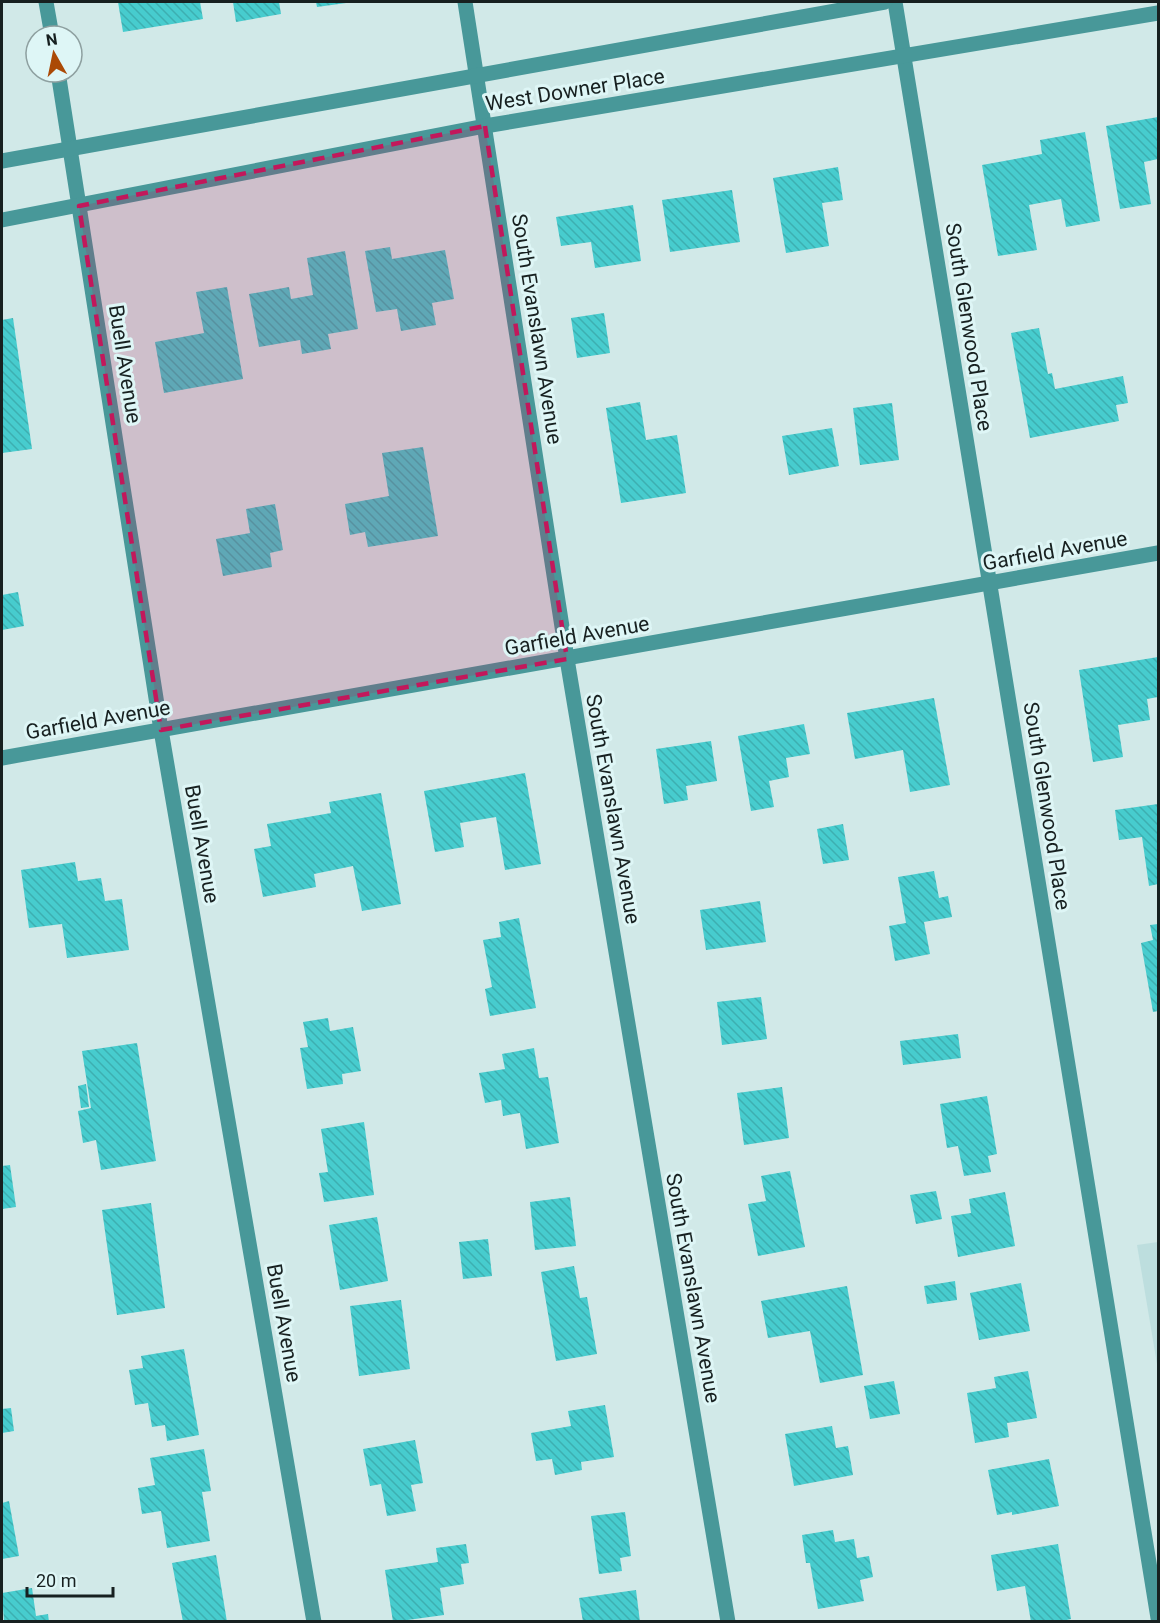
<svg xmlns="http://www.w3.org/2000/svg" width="1160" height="1623" font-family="Roboto,sans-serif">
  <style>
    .built { fill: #bddede }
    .building { fill: url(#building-back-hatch) }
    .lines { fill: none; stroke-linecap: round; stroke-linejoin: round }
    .minor { stroke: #489899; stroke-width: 15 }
    .marked { fill: #c2185b; fill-opacity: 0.2; stroke: #c2185b; stroke-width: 4.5; stroke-dasharray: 12 8; stroke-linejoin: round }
    .labels { text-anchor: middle; stroke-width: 6; stroke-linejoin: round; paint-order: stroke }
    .street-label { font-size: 21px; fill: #172020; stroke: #def6f6 }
  </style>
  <defs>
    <pattern id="building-back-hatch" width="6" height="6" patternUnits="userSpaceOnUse" patternTransform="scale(1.5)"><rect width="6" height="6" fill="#47ccce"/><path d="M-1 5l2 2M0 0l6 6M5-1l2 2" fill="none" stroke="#3dafb1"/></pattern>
  </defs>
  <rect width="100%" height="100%" fill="#d1e9e8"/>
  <path class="built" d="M1158,1242V1370L1137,1245Z"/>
  <g class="building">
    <path d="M118,2H200L203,19L123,32Z"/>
    <path d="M233,2H279L281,14L236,22Z"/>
    <path d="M316,2H346V3L317,7Z"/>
    <path d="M1158,117V159L1144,162L1151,204L1120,209L1106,126Z"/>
    <path d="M1085,132L1100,221L1066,227L1061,199L1029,205L1037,250L998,256L982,165L1042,154L1040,140Z"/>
    <path d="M838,167L843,200L822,203L829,246L786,253L773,178Z"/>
    <path d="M732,190L740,242L670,252L662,200Z"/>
    <path d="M633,205L641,261L595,268L591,242L561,246L556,217Z"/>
    <path d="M390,247L392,259L445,250L454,299L432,303L436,325L401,331L397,309L376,312L365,251Z"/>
    <path d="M345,251L358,329L328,334L331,349L302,354L300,340L259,347L249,294L289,287L291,299L313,295L307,258Z"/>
    <path d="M227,287L243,379L164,393L155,342L204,333L196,292Z"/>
    <path d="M604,313L610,353L577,358L571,318Z"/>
    <path d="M13,318L32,449L2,453V320Z"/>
    <path d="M1039,328L1048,374L1052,373L1055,389L1123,376L1128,403L1116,405L1119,421L1030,438L1011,333Z"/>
    <path d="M640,402L646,440L677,435L686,493L621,503L606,408Z"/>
    <path d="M892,403L899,460L860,465L853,408Z"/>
    <path d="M832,428L839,466L789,475L782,436Z"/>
    <path d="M423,447L438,536L368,547L365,532L350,535L345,504L389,496L382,453Z"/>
    <path d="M275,504L283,550L270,553L272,567L223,576L216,539L250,533L246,509Z"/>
    <path d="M18,592L24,626L2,630V595Z"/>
    <path d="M1158,657V697L1147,699L1150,720L1118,725L1123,757L1093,762L1079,670Z"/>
    <path d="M934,698L950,785L910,792L903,750L855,759L847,713Z"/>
    <path d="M804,724L810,754L786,758L789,777L769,781L774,807L751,811L738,736Z"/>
    <path d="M711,741L717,781L686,786L688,800L664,804L656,749Z"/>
    <path d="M525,773L541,864L505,870L496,817L460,823L464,847L435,852L424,791Z"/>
    <path d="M381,793L401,904L362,911L353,866L314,874L316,887L263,897L254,849L271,846L267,824L331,813L329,802Z"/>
    <path d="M1158,804V884L1149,886L1142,837L1119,840L1115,810Z"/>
    <path d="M843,824L849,860L823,864L817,829Z"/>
    <path d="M75,862L78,881L101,878L105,901L122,899L129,950L67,958L62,924L29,928L21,870Z"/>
    <path d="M934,871L939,898L948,896L952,917L924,922L930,954L895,961L889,926L906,923L898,877Z"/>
    <path d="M760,901L766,942L706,950L700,910Z"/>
    <path d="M519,918L536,1008L490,1016L485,989L492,987L483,940L501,937L499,922Z"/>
    <path d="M1158,924V1011L1153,1012L1141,943L1153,940L1150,925Z"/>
    <path d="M761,997L767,1039L722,1045L717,1002Z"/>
    <path d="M328,1018L330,1031L353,1027L361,1071L342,1074L343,1084L307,1089L300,1048L308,1047L303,1022Z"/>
    <path d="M958,1034L961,1058L903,1065L900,1041Z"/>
    <path d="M137,1043L156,1161L101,1170L96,1140L83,1143L78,1111L91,1108L82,1051Z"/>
    <path d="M534,1048L539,1078L548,1077L559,1143L526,1149L520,1113L503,1116L501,1100L485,1103L479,1073L505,1069L502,1054Z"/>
    <path d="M86,1084L89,1107L81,1108L78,1086Z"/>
    <path d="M782,1087L789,1138L744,1145L737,1093Z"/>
    <path d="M987,1096L997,1154L988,1156L991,1172L964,1176L958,1146L947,1148L940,1104Z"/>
    <path d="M364,1122L374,1195L324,1202L319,1173L328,1172L321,1129Z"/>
    <path d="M10,1165L16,1207L2,1209V1166Z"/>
    <path d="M790,1171L805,1247L758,1256L748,1204L766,1201L761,1176Z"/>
    <path d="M936,1191L942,1219L916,1224L910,1195Z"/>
    <path d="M1005,1192L1015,1246L958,1257L951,1216L971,1213L969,1199Z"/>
    <path d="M570,1197L576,1246L535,1250L530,1202Z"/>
    <path d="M151,1203L165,1308L117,1315L102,1210Z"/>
    <path d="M377,1217L388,1281L340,1290L329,1225Z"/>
    <path d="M488,1239L492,1276L463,1279L459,1242Z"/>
    <path d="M574,1266L580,1298L587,1297L597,1354L556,1361L541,1272Z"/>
    <path d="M955,1281L957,1300L927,1304L924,1286Z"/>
    <path d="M1021,1283L1030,1331L979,1340L970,1293Z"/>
    <path d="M847,1286L863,1375L820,1383L810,1331L768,1338L761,1301Z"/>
    <path d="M401,1300L410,1369L359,1376L350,1306Z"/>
    <path d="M184,1349L199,1435L167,1441L165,1425L152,1427L148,1403L135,1405L129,1370L143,1368L141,1356Z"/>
    <path d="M1028,1371L1037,1418L1007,1423L1009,1437L975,1443L967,1393L996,1388L994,1377Z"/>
    <path d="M894,1381L900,1414L870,1419L864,1386Z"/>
    <path d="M605,1405L614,1457L581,1462L582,1470L555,1475L552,1459L536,1461L531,1433L571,1426L568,1411Z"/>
    <path d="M11,1408L14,1431L2,1433V1409Z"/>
    <path d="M832,1426L836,1448L848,1446L853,1475L794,1486L785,1434Z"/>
    <path d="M415,1440L423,1483L411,1485L416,1511L387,1516L381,1484L370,1486L363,1449Z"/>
    <path d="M204,1449L211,1491L202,1492L210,1541L167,1548L161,1511L142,1514L138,1488L155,1485L150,1458Z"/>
    <path d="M1049,1459L1059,1506L1012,1515V1512L997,1515L988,1470Z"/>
    <path d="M9,1501L19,1556L2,1559V1503Z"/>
    <path d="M625,1512L631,1556L620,1558L622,1571L599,1574L591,1516Z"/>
    <path d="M833,1530L835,1542L854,1539L857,1558L869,1556L873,1577L860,1580L864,1601L818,1609L810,1563H806L802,1535Z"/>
    <path d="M466,1544L469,1563L461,1564L464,1584L440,1588L444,1615L393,1622L385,1570L438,1562L436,1548Z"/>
    <path d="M1058,1544L1071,1619L1058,1622H1031L1025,1586L997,1591L991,1555Z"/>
    <path d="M216,1555L227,1622H183L172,1563Z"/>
    <path d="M32,1588L36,1616L48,1614L49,1622H4L2,1593Z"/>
    <path d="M636,1590L640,1622H583L579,1598Z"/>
  </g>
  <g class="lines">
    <g class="minor">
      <path d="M46,2L52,36"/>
      <path d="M465,2L567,659L728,1622"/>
      <path d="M895,2L1158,1618"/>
      <path d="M58,72L161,730L314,1622"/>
      <path d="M2,161L885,2"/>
      <path d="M2,220L485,126L1158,13"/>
      <path d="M2,758L1158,553"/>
    </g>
  </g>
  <path class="marked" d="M485,126L567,659L161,730L79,206Z"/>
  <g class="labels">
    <g class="street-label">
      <text transform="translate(575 90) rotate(-9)" y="7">West Downer Place</text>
      <text transform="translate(969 327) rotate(81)" y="7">South Glenwood Place</text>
      <text transform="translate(537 329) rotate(81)" y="7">South Evanslawn Avenue</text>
      <text transform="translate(125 364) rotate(81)" y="7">Buell Avenue</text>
      <text transform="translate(1055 551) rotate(-10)" y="7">Garfield Avenue</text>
      <text transform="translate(577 636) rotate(-10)" y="7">Garfield Avenue</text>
      <text transform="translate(98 720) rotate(-10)" y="7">Garfield Avenue</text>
      <text transform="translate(1047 806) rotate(81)" y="7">South Glenwood Place</text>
      <text transform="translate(613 809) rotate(80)" y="7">South Evanslawn Avenue</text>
      <text transform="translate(202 844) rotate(80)" y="7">Buell Avenue</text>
      <text transform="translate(693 1288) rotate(80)" y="7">South Evanslawn Avenue</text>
      <text transform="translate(284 1323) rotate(80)" y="7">Buell Avenue</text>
    </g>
  </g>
  <rect width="1160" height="1623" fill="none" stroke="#172020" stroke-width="6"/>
  <g transform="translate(54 54) rotate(351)"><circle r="28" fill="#def6f6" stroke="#8ea0a0" stroke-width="1.5"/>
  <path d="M0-4.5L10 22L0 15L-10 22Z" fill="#ab4a06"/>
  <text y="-9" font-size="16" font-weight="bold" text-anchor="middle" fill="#172020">N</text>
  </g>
  <path d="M27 1587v9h86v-9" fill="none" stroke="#172020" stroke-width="3"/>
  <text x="36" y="1587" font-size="18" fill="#172020" stroke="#def6f6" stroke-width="4.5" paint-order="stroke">20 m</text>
</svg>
